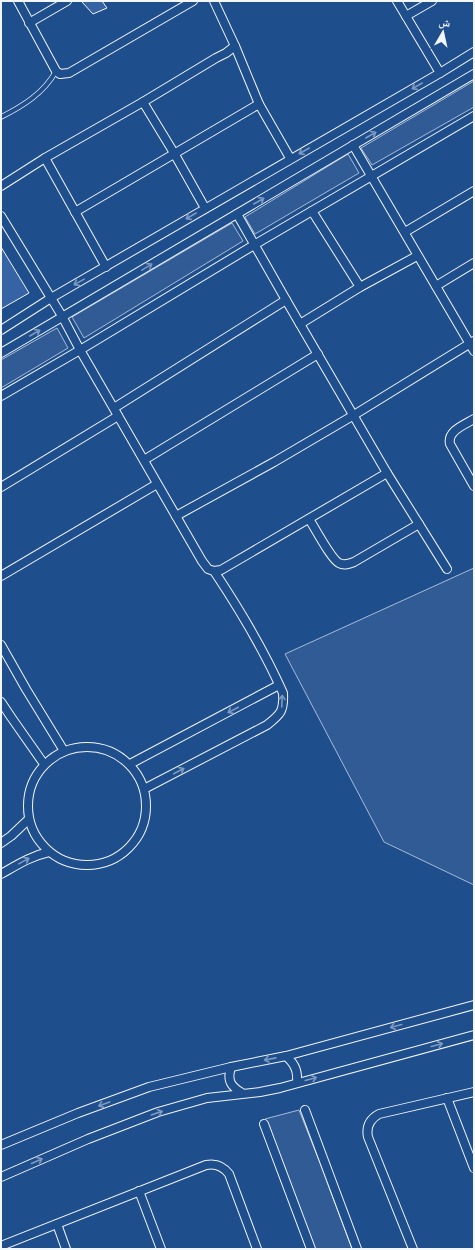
<svg xmlns="http://www.w3.org/2000/svg" width="475" height="1250" font-family="'Fira Sans','Noto Naskh Arabic',sans-serif">
  <style>
    .built { fill: #305b95; stroke: #a8bbd7 }
    .building { fill: #3563a3; stroke: #f2f6ff }
    .lines { fill: none; stroke-linecap: round; stroke-linejoin: round }
    .service-casing { stroke: #f2f6ff; stroke-width: 5.5 }
    .minor-casing { stroke: #f2f6ff; stroke-width: 10 }
    .service { stroke: #1f4e8c; stroke-width: 4 }
    .minor { stroke: #1f4e8c; stroke-width: 8 }
    .oneway { stroke: #7e9ac0 }
  </style>
  <rect width="100%" height="100%" fill="#1f4e8c"/>
  <g class="built">
    <path d="M474,81V107L372,165L361,148Z"/>
    <path d="M348,154L359,173L255,234L245,217Z"/>
    <path d="M232,223L243,241L84,338L72,317Z"/>
    <path d="M57,328L68,348L1,388V360Z"/>
    <path d="M474,568V885L384,842L285,654Z"/>
    <path d="M299,1110L320,1163L352,1249H313L265,1119Z"/>
  </g>
  <g class="building">
    <path d="M83,1H102L107,8L93,14L82,2Z"/>
    <path d="M1,247L29,293L1,309Z"/>
  </g>
  <g class="lines">
    <g class="service-casing">
      <path id="service" d="M1,117C23,106 44,93 56,71"/>
    </g>
    <g class="minor-casing">
      <g id="minor">
        <path d="M18,1L56,71L60,74L69,73L193,1"/>
        <path d="M214,1L235,46L259,104L290,158"/>
        <path d="M397,1L440,73"/>
        <path d="M406,16L432,1"/>
        <path d="M29,23L67,1"/>
        <path d="M143,102L174,153L205,208"/>
        <path d="M353,145L474,351"/>
        <path d="M45,158L106,267"/>
        <path d="M1,186L45,158L143,102L216,58L226,53L235,46"/>
        <path d="M312,211L360,287"/>
        <path d="M75,212L259,104"/>
        <path d="M237,214L286,300L387,473L447,569"/>
        <path d="M1,216L62,316L80,350L202,561L208,569L214,571C240,610 264,650 283,693C284,711 281,714 267,725L144,789"/>
        <path d="M405,232L474,191"/>
        <path d="M436,286L474,263"/>
        <path d="M300,324L360,287L417,256"/>
        <path d="M1,330L51,298L440,73L474,52"/>
        <path d="M1,353L474,74"/>
        <path d="M1,396L80,350L254,245L474,116"/>
        <path d="M114,408L286,300"/>
        <path d="M474,419C464,425 447,431 450,444L474,486"/>
        <path d="M144,460L318,354"/>
        <path d="M1,487L118,416"/>
        <path d="M176,516L274,462L354,415L474,341"/>
        <path d="M309,519C315,528 331,559 339,563C344,566 349,564 354,562L419,524"/>
        <path d="M214,571L221,570L387,473"/>
        <path d="M1,576L157,484"/>
        <path d="M1,645L26,689L64,751"/>
        <path d="M1,702L11,717L44,764"/>
        <circle cx="87" cy="806" r="59"/>
        <path d="M130,764L279,685"/>
        <path d="M1,843L11,836L29,819"/>
        <path d="M1,874C17,865 31,856 49,852"/>
        <path d="M286,1056C295,1064 298,1071 297,1083"/>
        <path d="M231,1067C227,1080 230,1086 242,1093"/>
        <path d="M447,1098L474,1168"/>
        <path d="M305,1110L357,1249"/>
        <path d="M264,1124L311,1249"/>
        <path d="M1,1145L78,1113L149,1087L231,1067L286,1056L474,1005"/>
        <path d="M1,1177L88,1139L158,1112L207,1098L260,1092L280,1088L474,1035"/>
        <path d="M139,1191L161,1249"/>
        <path d="M57,1224L66,1249"/>
        <path d="M1,1246L206,1165C216,1163 223,1166 229,1174L257,1249"/>
        <path d="M413,1249L368,1137C366,1127 370,1119 379,1114L474,1092"/>
      </g>
    </g>
    <use href="#service" class="service"/>
    <use href="#minor" class="minor"/>
  </g>
  <defs><path id="oneway-shaft" d="M-6 0H5M1.5-3L5.5 0L1.5 3" fill="none" stroke-width="1.6" stroke-linecap="round" stroke-linejoin="round"/></defs>
  <g class="oneway">
    <use href="#oneway-shaft" transform="translate(417 86) rotate(150)"/>
    <use href="#oneway-shaft" transform="translate(371 135) rotate(-30)"/>
    <use href="#oneway-shaft" transform="translate(304 151) rotate(150)"/>
    <use href="#oneway-shaft" transform="translate(259 201) rotate(-30)"/>
    <use href="#oneway-shaft" transform="translate(191 216) rotate(150)"/>
    <use href="#oneway-shaft" transform="translate(147 267) rotate(-31)"/>
    <use href="#oneway-shaft" transform="translate(79 282) rotate(151)"/>
    <use href="#oneway-shaft" transform="translate(35 333) rotate(-30)"/>
    <use href="#oneway-shaft" transform="translate(282 701) rotate(-88)"/>
    <use href="#oneway-shaft" transform="translate(233 710) rotate(152)"/>
    <use href="#oneway-shaft" transform="translate(179 771) rotate(-28)"/>
    <use href="#oneway-shaft" transform="translate(24 861) rotate(-29)"/>
    <use href="#oneway-shaft" transform="translate(396 1026) rotate(165)"/>
    <use href="#oneway-shaft" transform="translate(437 1045) rotate(-15)"/>
    <use href="#oneway-shaft" transform="translate(270 1059) rotate(169)"/>
    <use href="#oneway-shaft" transform="translate(311 1079) rotate(-15)"/>
    <use href="#oneway-shaft" transform="translate(104 1104) rotate(160)"/>
    <use href="#oneway-shaft" transform="translate(157 1113) rotate(-19)"/>
    <use href="#oneway-shaft" transform="translate(37 1161) rotate(-24)"/>
  </g>
  <rect width="475" height="1250" fill="none" stroke="#f2f6ff" stroke-width="4"/>
  <g transform="translate(443 32) rotate(9)" stroke="#1f4e8c" stroke-width="3" paint-order="stroke">
  <path d="M0-3L7 15L0 10L-7 15Z" fill="#f2f6ff"/>
  <text y="-6" font-size="11" font-weight="bold" text-anchor="middle" fill="#f2f6ff">ش</text>
  </g>
</svg>
